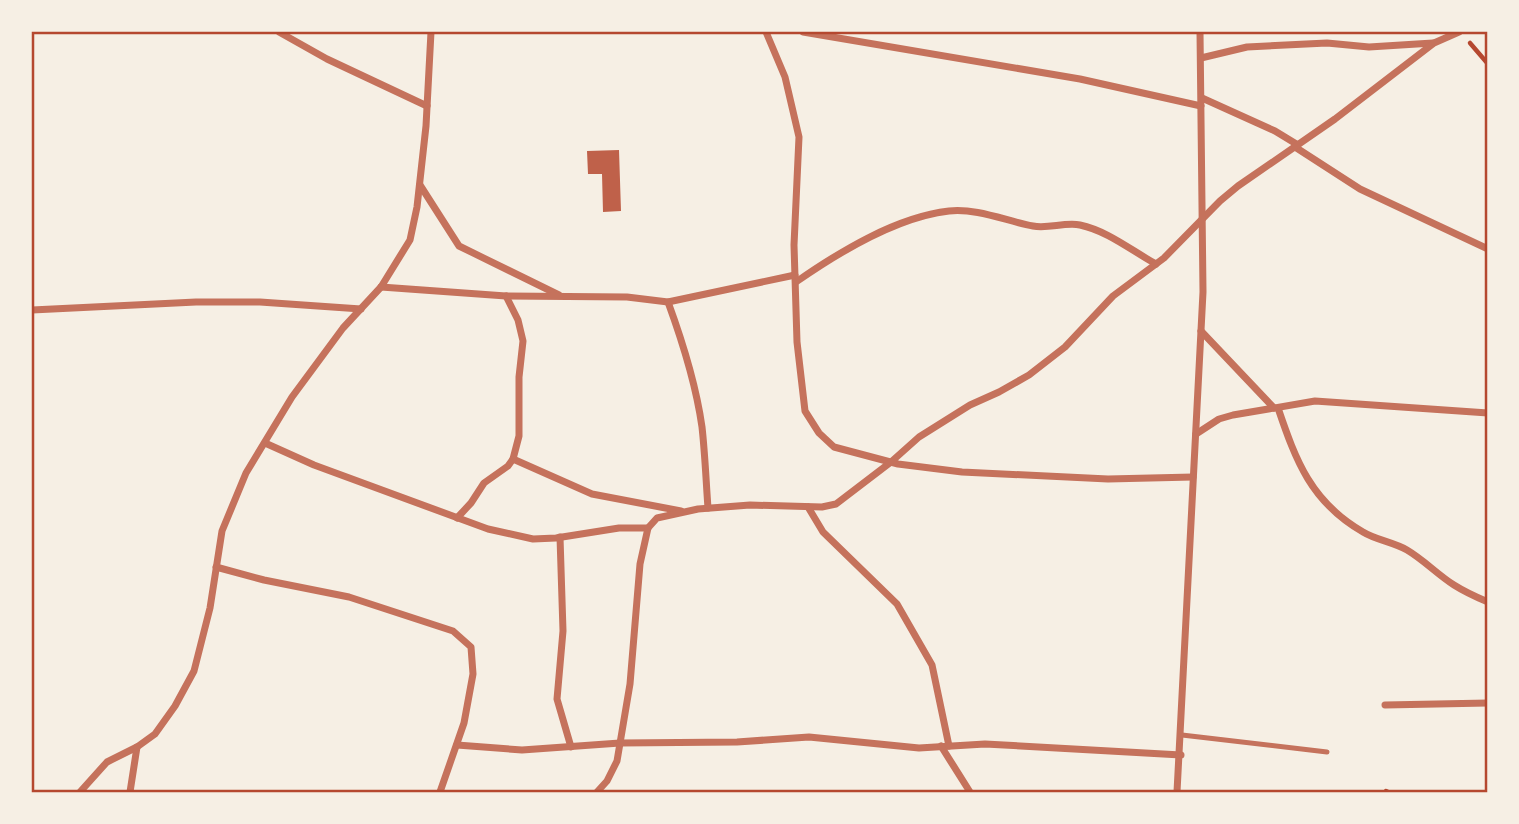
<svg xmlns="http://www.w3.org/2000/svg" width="1519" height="824" font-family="'Times New Roman',serif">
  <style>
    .building { fill: #bf614a }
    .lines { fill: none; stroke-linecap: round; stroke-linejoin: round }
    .path { stroke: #b5482f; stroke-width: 4.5 }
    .service { stroke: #c5725c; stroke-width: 5 }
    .minor { stroke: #c5725c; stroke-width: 7 }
    .neatline { fill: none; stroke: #b5482f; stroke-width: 2.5 }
  </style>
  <rect width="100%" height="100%" fill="#f6efe4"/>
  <path class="building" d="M619,150L621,211L603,212L602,174H588L587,151Z"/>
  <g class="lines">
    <g class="path">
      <path d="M1470,43L1488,64"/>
      <path d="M1386,791L1388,792"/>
    </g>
    <path class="service" d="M1182,735L1327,752"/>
    <g class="minor">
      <path d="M279,32L327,59L427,106"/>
      <path d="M766,32L785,77L799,137L794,245L797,342L805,411L819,433L834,447L898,464L962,472L1108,479L1193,477"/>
      <path d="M803,32L1080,79L1201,106"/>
      <path d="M1201,58L1247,47L1327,43L1369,47L1433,43"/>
      <path d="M1202,98L1275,131L1298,145"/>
      <path d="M1295,147L1360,189L1488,249"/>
      <path d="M420,185L459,246L559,295"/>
      <path d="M796,282C839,252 896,217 949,211C977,208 1006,221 1033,226C1048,229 1065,222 1080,225C1108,231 1132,251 1156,264"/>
      <path d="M381,287L506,296L627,297L668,302L795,275"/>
      <path d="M668,302C683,343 696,384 702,427C705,454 706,481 708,508"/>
      <path d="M32,310L196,302H260L361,309"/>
      <path d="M1201,331L1274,408"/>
      <path d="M1278,408C1296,461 1311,502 1363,532C1376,540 1393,542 1407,550C1424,560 1438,575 1454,585C1465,592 1476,597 1488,602"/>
      <path d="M1196,434L1219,419L1233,415L1315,401L1488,413"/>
      <path d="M265,443L314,465L488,529L533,539L556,538L619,528H648"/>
      <path d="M513,459L592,494L681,511"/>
      <path d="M808,507L823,532L897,604L932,665L949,746"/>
      <path d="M457,518L471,503L484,483L508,466L513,459L519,436V377L523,341L518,320L506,296"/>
      <path d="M560,537L563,631L557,699L571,747"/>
      <path d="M216,567L264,580L349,597L453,631L471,647L473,674L464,723L440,792"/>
      <path d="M1385,705L1488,703"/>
      <path d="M457,745L522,750L620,743L737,742L809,737L919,748L985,744L1181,755"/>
      <path d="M941,746L970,792"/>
      <path d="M80,792L107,762L137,747L155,734L175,706L194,671L210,608L222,531L246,473L292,397L343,328L381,287L410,240L417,207L426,126L431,32"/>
      <path d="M130,792L137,747"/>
      <path d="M597,792L607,781L617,761L630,684L640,564L648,528L657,518L698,509L750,505L822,507L836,504L891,462L919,437L970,405L999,392L1029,375L1065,347L1113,296L1164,258L1220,201L1238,186L1335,119L1434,43L1459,32"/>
      <path d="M1177,792L1203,292L1200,32"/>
    </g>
  </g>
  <rect width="1519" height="824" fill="none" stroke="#f6efe4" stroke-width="66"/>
  <rect x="33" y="33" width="1453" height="758" class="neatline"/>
</svg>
